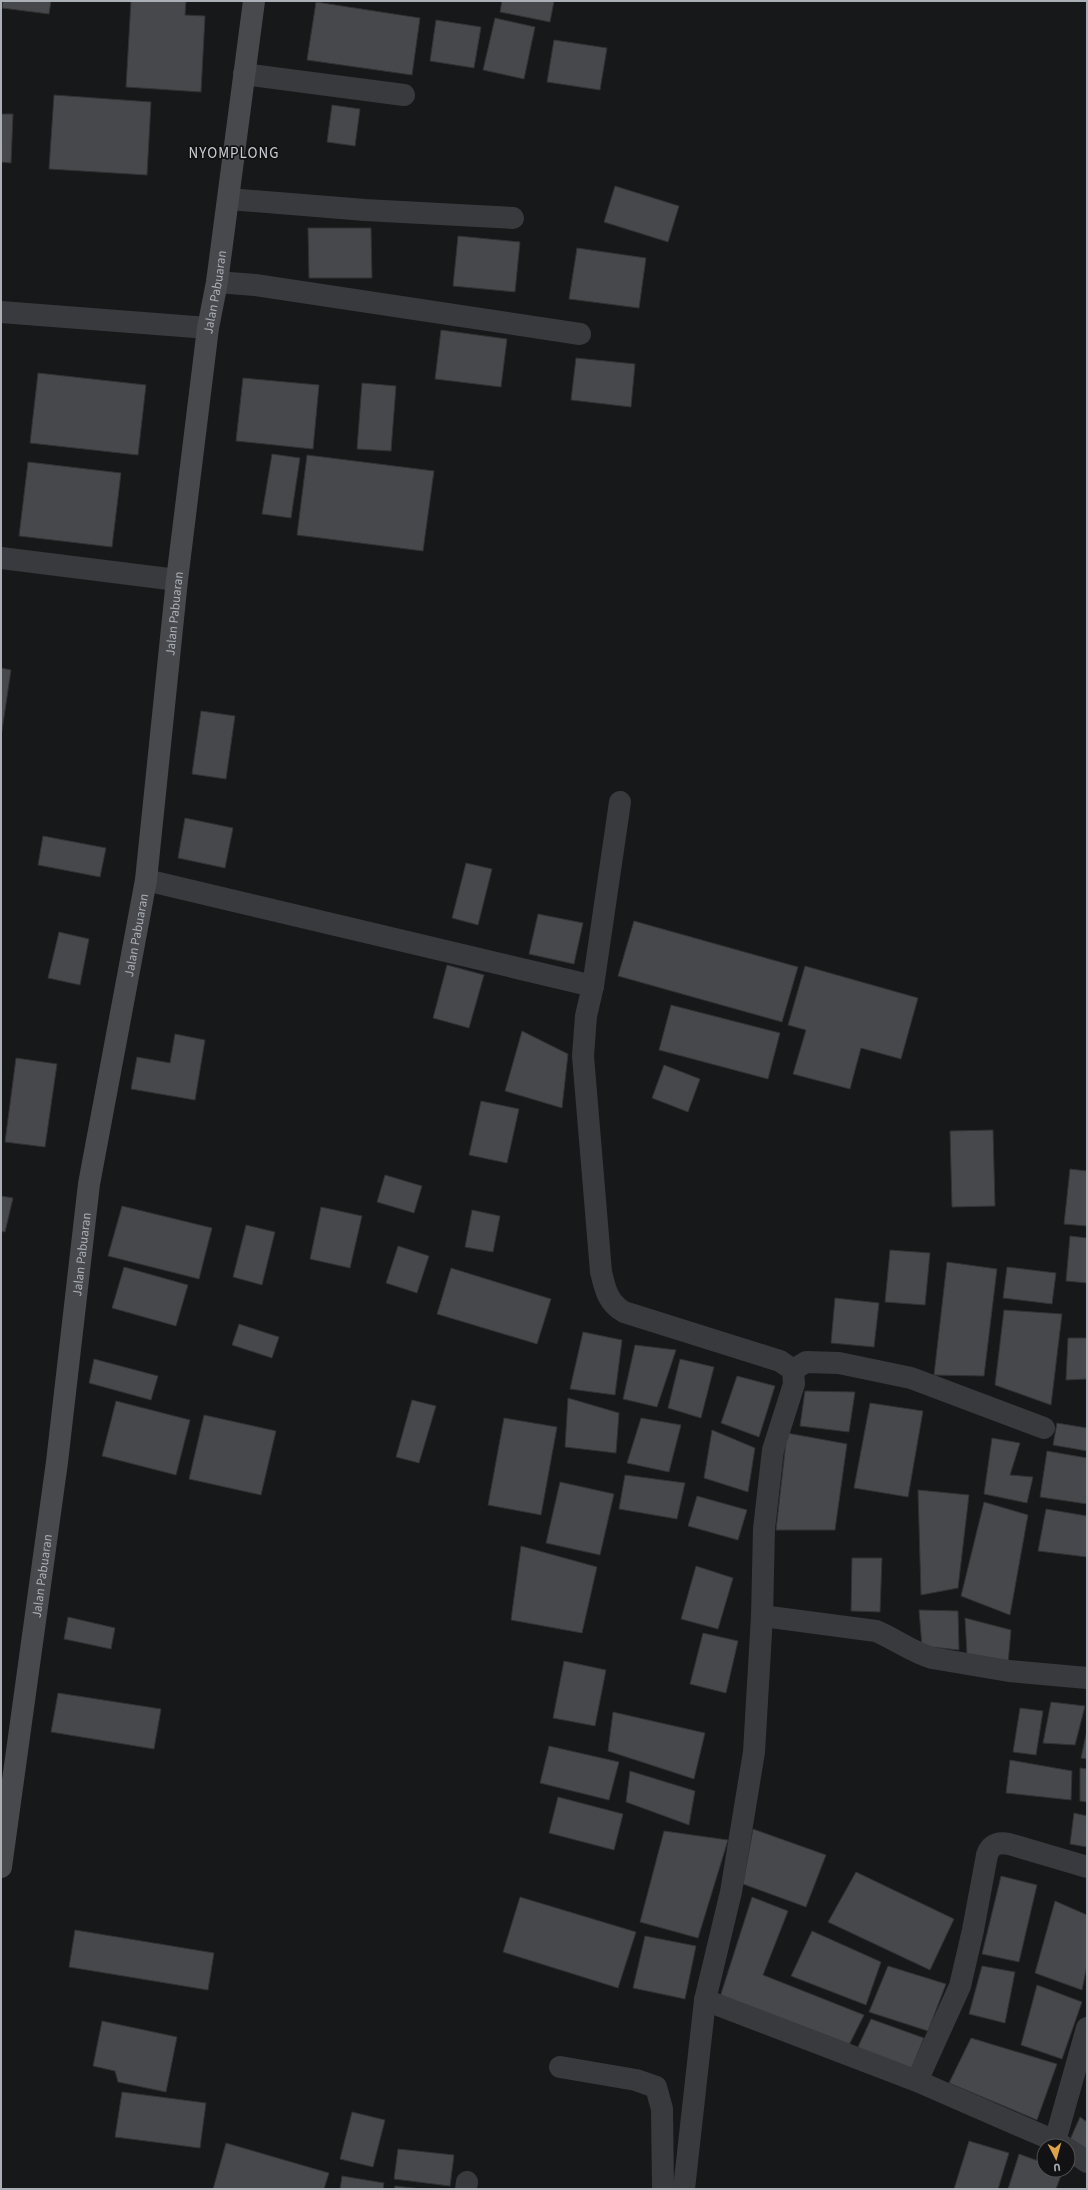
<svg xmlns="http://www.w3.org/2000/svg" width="1088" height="2190" font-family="'Source Sans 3',sans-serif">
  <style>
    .building { fill: #47484b; stroke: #323235 }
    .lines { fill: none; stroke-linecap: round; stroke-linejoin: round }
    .street { stroke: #393a3e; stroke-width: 22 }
    .secondary { stroke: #47494d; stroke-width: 22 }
    .labels { text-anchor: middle; stroke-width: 3.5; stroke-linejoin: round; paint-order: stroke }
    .street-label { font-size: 13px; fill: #abb0b7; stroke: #121214 }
    .quarter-label { font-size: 15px; letter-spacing: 1px; fill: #ccced4; stroke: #121214 }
  </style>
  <rect width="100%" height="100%" fill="#171819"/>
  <g class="building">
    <path d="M3,1H51L49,14L2,8Z"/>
    <path d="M131,1H186L185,15L205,16L201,92L126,87Z"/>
    <path d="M502,1H554L550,22L500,12Z"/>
    <path d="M316,2L420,18L412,75L307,60Z"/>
    <path d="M495,18L535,27L524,79L483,70Z"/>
    <path d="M436,20L481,27L474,68L430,61Z"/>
    <path d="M554,40L607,48L600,90L547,82Z"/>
    <path d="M54,95L151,102L147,175L49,169Z"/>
    <path d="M332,105L360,109L355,146L327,142Z"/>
    <path d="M1,114H13L11,163L1,162Z"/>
    <path d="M615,186L679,206L668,242L604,222Z"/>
    <path d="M308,228H371L372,278H309Z"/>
    <path d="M458,236L520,242L515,292L453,286Z"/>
    <path d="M577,248L646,258L639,308L569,299Z"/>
    <path d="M441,330L507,339L501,387L435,379Z"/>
    <path d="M576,358L635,364L631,407L571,400Z"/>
    <path d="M38,373L146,385L138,455L30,443Z"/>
    <path d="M243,378L319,385L313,449L236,441Z"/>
    <path d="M362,383L396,386L391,451L357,449Z"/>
    <path d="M272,454L300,458L291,518L262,514Z"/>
    <path d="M307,455L434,471L423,551L297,535Z"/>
    <path d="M28,462L121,473L112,547L19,536Z"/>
    <path d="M1,668L11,670L1,737Z"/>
    <path d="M201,711L235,716L226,779L192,774Z"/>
    <path d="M185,818L233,828L225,868L178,858Z"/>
    <path d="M43,836L106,848L100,877L38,865Z"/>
    <path d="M466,863L492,869L478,925L452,918Z"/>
    <path d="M538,914L583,923L574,964L529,954Z"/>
    <path d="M634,921L798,967L782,1022L618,976Z"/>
    <path d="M59,932L89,939L80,985L48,978Z"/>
    <path d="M447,965L484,975L469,1028L433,1018Z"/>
    <path d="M805,966L918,998L901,1059L861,1048L850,1089L793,1074L806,1030L788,1025Z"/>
    <path d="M671,1005L780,1033L768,1079L659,1050Z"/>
    <path d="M522,1031L568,1054L562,1108L505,1091Z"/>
    <path d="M175,1034L205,1040L195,1100L131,1089L137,1057L170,1063Z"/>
    <path d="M16,1058L57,1064L45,1147L5,1142Z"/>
    <path d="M664,1065L700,1079L688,1112L652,1098Z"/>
    <path d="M481,1101L519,1109L507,1163L469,1155Z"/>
    <path d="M993,1130L995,1206L952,1207L950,1131Z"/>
    <path d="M1070,1169L1087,1171V1226L1064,1224Z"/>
    <path d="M385,1175L422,1186L414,1213L377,1202Z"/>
    <path d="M1,1196L13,1198L5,1232L1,1231Z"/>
    <path d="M122,1206L212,1228L199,1279L108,1256Z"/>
    <path d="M321,1207L362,1216L350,1268L310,1259Z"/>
    <path d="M472,1210L500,1216L493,1252L465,1247Z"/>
    <path d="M246,1225L275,1232L262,1285L233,1277Z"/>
    <path d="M1070,1236L1087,1238V1283L1066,1281Z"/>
    <path d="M398,1246L429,1256L417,1293L386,1283Z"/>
    <path d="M890,1250L930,1253L925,1305L885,1302Z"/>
    <path d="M947,1262L997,1269L984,1376L934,1375Z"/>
    <path d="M124,1267L188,1285L176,1326L112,1308Z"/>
    <path d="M1007,1267L1056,1273L1052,1304L1003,1298Z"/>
    <path d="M451,1268L551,1299L537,1344L437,1314Z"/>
    <path d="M835,1298L879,1303L874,1347L831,1343Z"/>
    <path d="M1004,1310L1062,1314L1051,1405L995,1385Z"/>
    <path d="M239,1324L279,1337L272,1358L232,1345Z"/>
    <path d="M583,1332L622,1340L615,1395L570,1389Z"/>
    <path d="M1068,1338H1087V1379L1066,1380Z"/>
    <path d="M635,1345L676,1350L657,1407L623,1399Z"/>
    <path d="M94,1359L158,1376L151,1400L89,1383Z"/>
    <path d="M680,1359L714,1367L701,1418L668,1408Z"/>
    <path d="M737,1376L775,1386L759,1437L721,1423Z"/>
    <path d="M805,1391L855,1392L849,1432L800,1426Z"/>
    <path d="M568,1398L619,1413L616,1453L565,1447Z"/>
    <path d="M412,1400L436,1406L419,1463L396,1457Z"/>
    <path d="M116,1401L190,1420L176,1475L102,1456Z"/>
    <path d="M870,1403L923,1411L908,1497L854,1488Z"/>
    <path d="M204,1415L276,1431L261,1495L189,1479Z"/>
    <path d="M504,1418L557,1427L541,1515L488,1505Z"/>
    <path d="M641,1418L681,1425L669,1472L627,1463Z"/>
    <path d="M1057,1423L1087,1428V1451L1053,1445Z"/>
    <path d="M712,1430L755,1448L748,1492L704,1478Z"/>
    <path d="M787,1433L847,1444L835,1530H776Z"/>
    <path d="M992,1438L1020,1443L1010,1475L1033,1477L1027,1503L984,1494Z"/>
    <path d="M1047,1451L1087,1458V1504L1040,1497Z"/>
    <path d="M625,1475L685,1483L677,1519L619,1509Z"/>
    <path d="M560,1482L614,1494L600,1555L546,1543Z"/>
    <path d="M918,1490L969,1495L958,1588L921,1595Z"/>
    <path d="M697,1496L747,1510L738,1540L688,1526Z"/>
    <path d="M984,1502L1028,1515L1010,1615L961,1596Z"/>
    <path d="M1046,1509L1087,1516V1557L1038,1551Z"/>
    <path d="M521,1546L597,1567L582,1633L511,1620Z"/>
    <path d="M852,1558H882L880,1612L851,1611Z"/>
    <path d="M696,1566L733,1578L718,1629L681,1619Z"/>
    <path d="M919,1610L958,1611L959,1650L922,1646Z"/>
    <path d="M68,1617L115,1628L111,1649L64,1639Z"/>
    <path d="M965,1618L1011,1630L1008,1664L967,1654Z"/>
    <path d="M703,1633L738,1641L726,1693L690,1684Z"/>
    <path d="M564,1661L606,1670L595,1726L553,1718Z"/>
    <path d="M58,1693L161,1709L154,1749L51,1732Z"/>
    <path d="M1051,1702L1085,1706L1075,1745L1043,1743Z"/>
    <path d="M1020,1708L1043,1711L1036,1755L1013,1752Z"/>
    <path d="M613,1712L705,1733L694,1779L608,1751Z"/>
    <path d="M1087,1730V1759L1081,1758Z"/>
    <path d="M549,1746L619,1762L609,1800L540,1783Z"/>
    <path d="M1010,1760L1072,1771L1071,1800L1006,1793Z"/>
    <path d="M1080,1768L1087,1769V1802L1080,1801Z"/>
    <path d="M630,1771L695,1791L689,1825L626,1802Z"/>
    <path d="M558,1797L623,1814L614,1850L549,1833Z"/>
    <path d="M1074,1813L1087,1816V1847L1070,1844Z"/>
    <path d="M753,1829L826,1855L806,1907L743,1884Z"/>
    <path d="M664,1831L728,1840L698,1938L640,1922Z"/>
    <path d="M856,1872L954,1919L930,1970L828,1922Z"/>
    <path d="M1001,1876L1037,1885L1019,1962L982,1954Z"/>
    <path d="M520,1897L636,1932L618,1988L503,1952Z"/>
    <path d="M752,1897L788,1911L763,1975L864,2015L849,2045L720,1997Z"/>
    <path d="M1055,1901L1087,1915V1965L1082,1990L1035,1973Z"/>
    <path d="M75,1930L214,1953L208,1990L69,1967Z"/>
    <path d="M812,1931L881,1962L866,2005L791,1976Z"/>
    <path d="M645,1936L696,1946L685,1999L633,1988Z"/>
    <path d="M888,1966L946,1984L928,2031L869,2012Z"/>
    <path d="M982,1966L1015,1972L1005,2023L969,2014Z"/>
    <path d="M1037,1985L1082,2002L1062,2059L1021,2045Z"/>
    <path d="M871,2019L924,2038L910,2072L856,2051Z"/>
    <path d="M102,2021L177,2037L166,2092L118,2082L115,2071L93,2066Z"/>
    <path d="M971,2038L1057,2064L1037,2120L949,2083Z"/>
    <path d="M122,2092L206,2103L200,2148L115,2137Z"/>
    <path d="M352,2112L385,2120L373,2167L340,2159Z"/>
    <path d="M1080,2117L1087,2122V2150L1069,2142Z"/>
    <path d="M969,2141L1009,2153L998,2189H954Z"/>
    <path d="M226,2143L329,2173L324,2189H213Z"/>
    <path d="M398,2149L454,2155L450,2186L394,2179Z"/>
    <path d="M1019,2154L1044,2163V2170H1063L1056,2189H1008Z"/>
    <path d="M342,2176L384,2183L383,2189H340Z"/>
    <path d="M395,2186L423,2189H394Z"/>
  </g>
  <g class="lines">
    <g class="street">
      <path d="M244,74L404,95"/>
      <path d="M229,199L365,210L513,218"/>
      <path d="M217,282L255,285L580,334"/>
      <path d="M1,312L208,328"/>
      <path d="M1,558L177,580"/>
      <path d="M146,880L593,986L586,1016L583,1056L601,1272C605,1289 608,1303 624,1312L780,1361L793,1370L794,1384L773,1450L764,1529L762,1616L754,1752L731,1892L705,2000L684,2189"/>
      <path d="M593,986L620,802"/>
      <path d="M793,1370L806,1362L839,1363L911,1378L1044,1428"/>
      <path d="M762,1616L876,1631C895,1639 912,1652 932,1658L1009,1671L1087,1678"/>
      <path d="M705,2000L917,2081L1055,2141L1063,2146"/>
      <path d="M560,2067L636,2080L656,2087L662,2109L663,2189"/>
      <path d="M917,2081L960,1986L973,1930L987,1855C991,1844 998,1842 1009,1844L1087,1867"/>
      <path d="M1055,2141L1087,2028"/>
      <path d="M1068,2149L1087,2162"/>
      <path d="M466,2189L467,2182"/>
    </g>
    <path class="secondary" id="s1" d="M1,1867L57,1462L89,1184L146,880L177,580L208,328L217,282L254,1"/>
  </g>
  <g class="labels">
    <g class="street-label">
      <text dy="5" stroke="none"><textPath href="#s1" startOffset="1590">Jalan Pabuaran</textPath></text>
      <text dy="5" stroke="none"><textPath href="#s1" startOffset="1266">Jalan Pabuaran</textPath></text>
      <text dy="5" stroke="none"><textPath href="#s1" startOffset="942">Jalan Pabuaran</textPath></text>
      <text dy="5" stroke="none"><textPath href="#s1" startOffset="618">Jalan Pabuaran</textPath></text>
      <text dy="5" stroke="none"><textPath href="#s1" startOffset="294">Jalan Pabuaran</textPath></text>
    </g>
    <g class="quarter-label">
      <text x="234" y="158">NYOMPLONG</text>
    </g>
  </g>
  <rect width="1088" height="2190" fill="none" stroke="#abb0b7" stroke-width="4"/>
  <g transform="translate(1056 2158) rotate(174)"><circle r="19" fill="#121214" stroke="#4f5155"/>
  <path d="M0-3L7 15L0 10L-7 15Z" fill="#dea34a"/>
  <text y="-6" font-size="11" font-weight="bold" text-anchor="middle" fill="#abb0b7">U</text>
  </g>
</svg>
